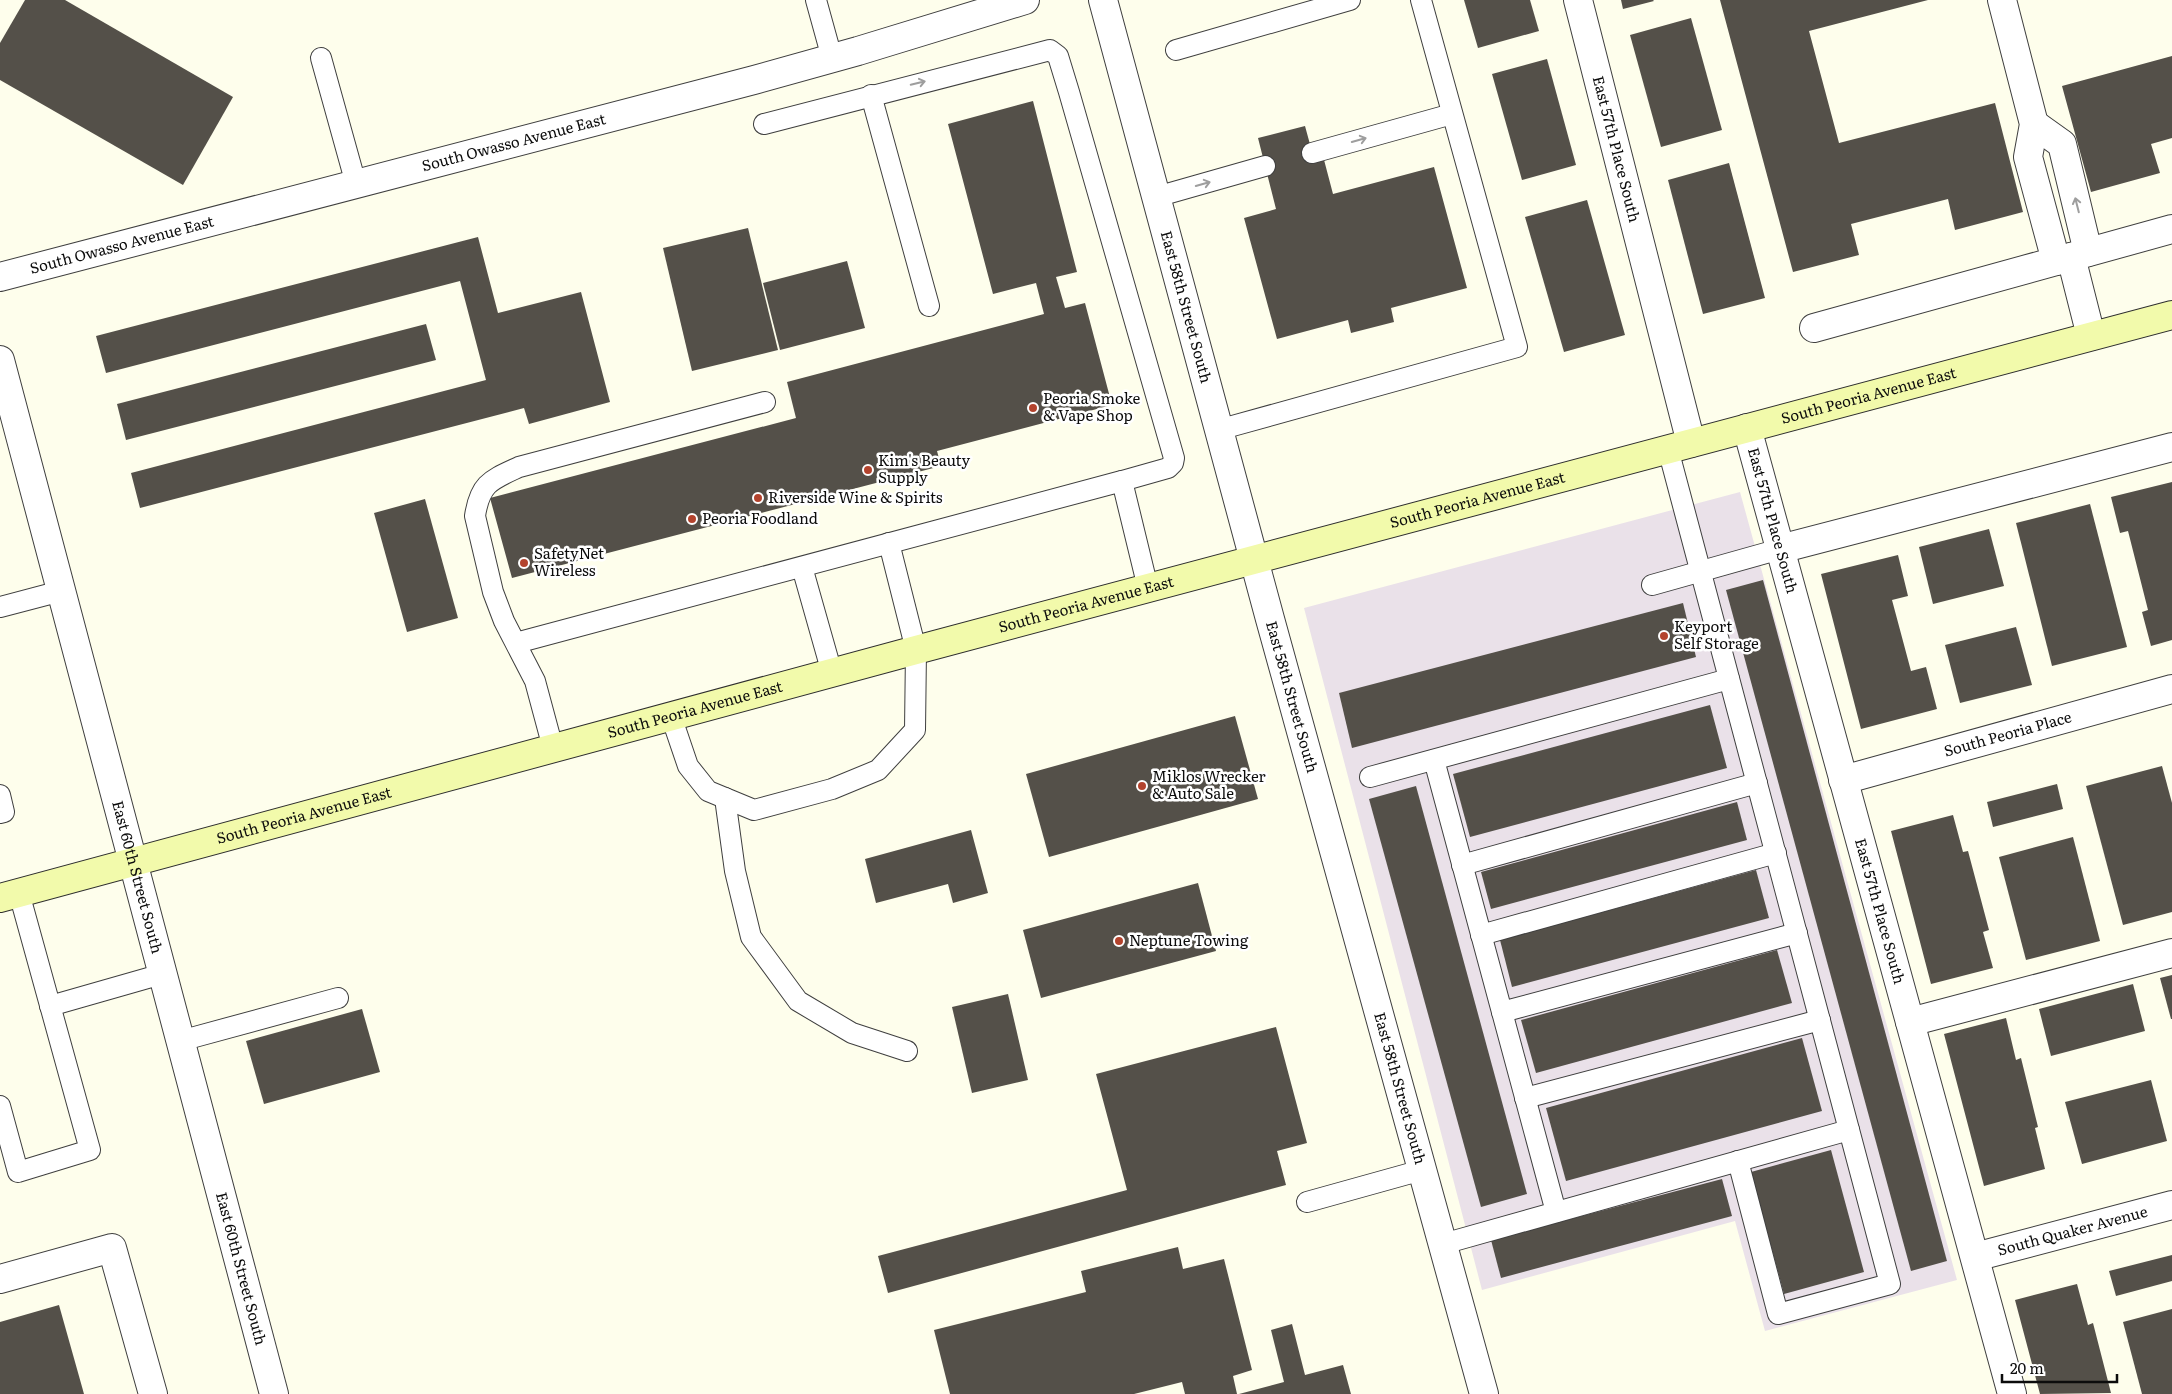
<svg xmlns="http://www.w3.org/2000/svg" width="2172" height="1394" font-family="Literata,serif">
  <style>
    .industrial { fill: #eae1e9 }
    .building { fill: #545049 }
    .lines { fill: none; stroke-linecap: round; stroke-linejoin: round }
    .service-casing { stroke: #3f3f3f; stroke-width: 22 }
    .minor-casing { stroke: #3f3f3f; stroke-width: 30 }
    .secondary-casing { stroke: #2e2e2e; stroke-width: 30 }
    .service { stroke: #fff; stroke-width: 20 }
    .minor { stroke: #fff; stroke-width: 28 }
    .secondary { stroke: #f2faab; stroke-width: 28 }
    .oneway { stroke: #9e9e9e }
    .poi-dot { fill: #b3432d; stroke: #fff; stroke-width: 2 }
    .labels { text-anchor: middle; stroke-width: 5; stroke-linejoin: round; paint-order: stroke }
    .street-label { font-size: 15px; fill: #0c0c0c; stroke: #fff }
    .poi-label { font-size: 15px; fill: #0c0c0c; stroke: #fff; text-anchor: start }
  </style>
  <rect width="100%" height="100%" fill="#fefeec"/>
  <path class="industrial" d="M1740,492L1957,1280L1765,1331L1735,1221L1482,1290L1304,608Z"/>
  <g class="building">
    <path d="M25,0H65L233,97L183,185L0,80V43Z"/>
    <path d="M1464,0H1530L1539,31L1478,48Z"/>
    <path d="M1621,0H1653L1654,1L1623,9Z"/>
    <path d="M1720,0H1928L1809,31L1839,143L1995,103L2023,212L1955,230L1948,199L1851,224L1859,255L1793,272Z"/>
    <path d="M1691,18L1722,130L1661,147L1630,35Z"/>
    <path d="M2172,56V138L2151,144L2160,173L2091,192L2062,86Z"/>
    <path d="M1547,59L1576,165L1522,180L1492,74Z"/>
    <path d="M1033,101L1077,272L1056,277L1065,308L1085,303L1112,405L937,451L941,466L512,578L490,498L796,418L787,382L1044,314L1036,283L993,294L948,124Z"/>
    <path d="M1305,126L1314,159L1323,156L1333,194L1434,167L1467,288L1391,308L1394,322L1351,333L1348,320L1277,339L1244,218L1276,209L1258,138Z"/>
    <path d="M1729,163L1765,298L1703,314L1668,180Z"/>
    <path d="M1587,200L1625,335L1564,352L1525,217Z"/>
    <path d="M748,228L778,350L692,371L663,248Z"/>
    <path d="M478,237L498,313L581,292L610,402L529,424L524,408L140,508L131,473L486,380L460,281L106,373L96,336Z"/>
    <path d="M847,261L865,328L780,350L763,283Z"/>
    <path d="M426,324L436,360L126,440L117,404Z"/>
    <path d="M2172,482V640L2151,646L2142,612L2148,610L2128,531L2120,533L2111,497Z"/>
    <path d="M425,499L458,618L407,632L374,513Z"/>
    <path d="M2090,504L2127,647L2052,666L2016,523Z"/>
    <path d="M1989,529L2004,586L1933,604L1919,547Z"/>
    <path d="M1898,555L1908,596L1892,600L1911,671L1926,667L1937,709L1861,729L1821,574Z"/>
    <path d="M1763,580L1947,1261L1911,1271L1726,590Z"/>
    <path d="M1683,603L1696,657L1352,748L1339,693Z"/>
    <path d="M2016,627L2032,685L1960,703L1945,645Z"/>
    <path d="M1710,705L1727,768L1470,837L1453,774Z"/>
    <path d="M1235,716L1258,799L1049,857L1026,774Z"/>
    <path d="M2162,766L2172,803V912L2123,925L2086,786Z"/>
    <path d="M2057,784L2063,809L1993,827L1987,802Z"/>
    <path d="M1416,786L1527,1194L1481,1207L1369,799Z"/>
    <path d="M1737,802L1747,840L1491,909L1481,872Z"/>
    <path d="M1953,815L1963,852L1968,851L1989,930L1983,932L1993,968L1931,984L1891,831Z"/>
    <path d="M971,830L988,893L953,903L948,884L876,903L865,859Z"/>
    <path d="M2073,837L2100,941L2026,960L1999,857Z"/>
    <path d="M1756,870L1769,918L1512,987L1500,940Z"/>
    <path d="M1198,883L1216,951L1041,998L1023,930Z"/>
    <path d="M1777,950L1792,1003L1536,1073L1521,1020Z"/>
    <path d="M2172,975V1019H2171L2160,978Z"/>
    <path d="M2133,984L2145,1031L2051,1056L2039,1009Z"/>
    <path d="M1008,994L1028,1080L972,1093L952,1007Z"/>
    <path d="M362,1009L380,1072L264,1104L246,1041Z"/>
    <path d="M2006,1018L2016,1060L2021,1058L2038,1127L2035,1128L2045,1169L1984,1186L1944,1034Z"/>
    <path d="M1276,1027L1307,1143L1277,1151L1286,1185L888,1293L878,1256L1127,1190L1096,1074Z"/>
    <path d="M1802,1038L1822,1111L1566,1181L1546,1108Z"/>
    <path d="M2151,1080L2167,1141L2082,1164L2065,1102Z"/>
    <path d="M1831,1150L1864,1272L1784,1294L1751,1172Z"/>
    <path d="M1722,1179L1732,1216L1501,1278L1491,1240Z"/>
    <path d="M1178,1247L1183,1269L1224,1259L1252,1370L1233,1376L1237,1394H1185L1182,1382L1134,1394H950L934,1330L1086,1292L1081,1271Z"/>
    <path d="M2172,1255V1281L2116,1296L2109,1271Z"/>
    <path d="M2077,1284L2088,1325L2093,1323L2111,1393L2040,1394L2015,1300Z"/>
    <path d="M59,1305L84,1394H0V1322Z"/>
    <path d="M2172,1309V1394H2142L2123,1322Z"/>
    <path d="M1292,1324L1305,1375L1343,1365L1351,1394H1239L1284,1382L1271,1330Z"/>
  </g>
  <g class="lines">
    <g class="service-casing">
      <g id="service">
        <path d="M816,0L832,58"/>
        <path d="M1176,50L1350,0"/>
        <path d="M321,58L356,184"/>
        <path d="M871,95L929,306"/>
        <path d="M764,124L1050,50L1058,56L1069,92L1174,458L1173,463L1168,468L1122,481"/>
        <path d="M1312,153L1452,114"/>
        <path d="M1156,197L1265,166"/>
        <path d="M1218,430L1517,347L1421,0"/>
        <path d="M1668,449L1890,1284L1778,1314L1738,1161"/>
        <path d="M802,567L832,673"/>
        <path d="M1652,585L1780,549"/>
        <path d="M0,607L61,591"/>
        <path d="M516,643L1122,481L1148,588"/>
        <path d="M671,716L688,766L708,791L754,810L832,789L878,770L915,730L916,650L889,543"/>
        <path d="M553,748L535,681L504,621L493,592L475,516C480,483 491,480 519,467L765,402"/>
        <path d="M1434,760L1556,1212"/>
        <path d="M1370,777L1729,679"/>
        <path d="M0,795L4,812L0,813"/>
        <path d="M725,798L735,871L751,937L798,1001L852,1033L907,1051"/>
        <path d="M1462,865L1757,783"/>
        <path d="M1481,935L1776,853"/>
        <path d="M50,1006L162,974"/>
        <path d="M1502,1012L1797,933"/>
        <path d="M180,1041L338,998"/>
        <path d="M1525,1098L1820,1020"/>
        <path d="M0,1106L18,1172L90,1150L19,893"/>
        <path d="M1307,1202L1422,1170"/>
        <path d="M1443,1244L1849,1130"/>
      </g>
    </g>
    <g class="minor-casing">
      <g id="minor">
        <path id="s1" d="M1103,0L1270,619L1484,1394"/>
        <path id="s2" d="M1578,0L1691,443"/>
        <path d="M2002,0L2034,124L2028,157L2056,261"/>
        <path d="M2034,124L2062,144L2088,252"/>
        <path d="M2071,257L2091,336"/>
        <path id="s3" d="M0,277L754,80L858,51L1025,0"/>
        <path d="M1814,328L2172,229"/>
        <path id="s4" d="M0,360L274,1394"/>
        <path id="s5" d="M1747,428L2012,1394"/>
        <path d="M1780,549L2172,447"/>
        <path id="s6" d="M1843,780L2172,689"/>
        <path d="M1910,1022L2172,953"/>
        <path id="s7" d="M1975,1257L2172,1205"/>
        <path d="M0,1279L112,1248L153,1394"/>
      </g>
    </g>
    <g class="secondary-casing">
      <g id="secondary">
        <path id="s8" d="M0,898L916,650L2172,315"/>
      </g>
    </g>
    <use href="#service" class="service"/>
    <use href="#minor" class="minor"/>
    <use href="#secondary" class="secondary"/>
  </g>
  <defs><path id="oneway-shaft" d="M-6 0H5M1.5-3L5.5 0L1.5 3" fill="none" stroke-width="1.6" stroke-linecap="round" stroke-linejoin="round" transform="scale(1.25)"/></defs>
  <g class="oneway">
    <use href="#oneway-shaft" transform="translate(918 83) rotate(-14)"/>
    <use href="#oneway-shaft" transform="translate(1359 140) rotate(-16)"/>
    <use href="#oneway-shaft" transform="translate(1203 184) rotate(-16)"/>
    <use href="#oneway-shaft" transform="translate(2077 205) rotate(-104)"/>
  </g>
  <g class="poi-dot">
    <circle cx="1033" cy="408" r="5"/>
    <circle cx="868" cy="470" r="5"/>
    <circle cx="758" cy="498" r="5"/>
    <circle cx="692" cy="519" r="5"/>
    <circle cx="524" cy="563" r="5"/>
    <circle cx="1664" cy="636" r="5"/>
    <circle cx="1142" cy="786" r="5"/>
    <circle cx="1119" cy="941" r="5"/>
  </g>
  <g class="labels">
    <g class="street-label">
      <text dy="5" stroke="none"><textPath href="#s3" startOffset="531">South Owasso Avenue East</textPath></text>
      <text dy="5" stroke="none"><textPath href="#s2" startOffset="154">East 57th Place South</textPath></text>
      <text dy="5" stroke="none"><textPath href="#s3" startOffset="126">South Owasso Avenue East</textPath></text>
      <text dy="5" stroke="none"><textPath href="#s1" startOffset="318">East 58th Street South</textPath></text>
      <text dy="5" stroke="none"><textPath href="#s8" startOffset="1935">South Peoria Avenue East</textPath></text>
      <text dy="5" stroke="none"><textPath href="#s8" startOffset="1530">South Peoria Avenue East</textPath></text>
      <text dy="5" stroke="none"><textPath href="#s5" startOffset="96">East 57th Place South</textPath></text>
      <text dy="5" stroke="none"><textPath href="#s8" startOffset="1125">South Peoria Avenue East</textPath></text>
      <text dy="5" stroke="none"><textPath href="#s1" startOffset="722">East 58th Street South</textPath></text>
      <text dy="5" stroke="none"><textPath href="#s8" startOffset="720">South Peoria Avenue East</textPath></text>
      <text dy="5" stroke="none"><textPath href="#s6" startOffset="171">South Peoria Place</textPath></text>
      <text dy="5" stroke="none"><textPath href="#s8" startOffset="315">South Peoria Avenue East</textPath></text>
      <text dy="5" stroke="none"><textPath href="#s4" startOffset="535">East 60th Street South</textPath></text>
      <text dy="5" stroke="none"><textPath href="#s5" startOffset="501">East 57th Place South</textPath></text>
      <text dy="5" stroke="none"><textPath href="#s1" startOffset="1128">East 58th Street South</textPath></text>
      <text dy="5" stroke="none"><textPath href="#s7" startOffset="101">South Quaker Avenue</textPath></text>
      <text dy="5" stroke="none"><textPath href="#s4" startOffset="940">East 60th Street South</textPath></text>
    </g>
    <g class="poi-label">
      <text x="1043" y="404">Peoria Smoke<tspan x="1043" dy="17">&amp; Vape Shop</tspan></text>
      <text x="878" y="466">Kim's Beauty<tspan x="878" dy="17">Supply</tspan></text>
      <text x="768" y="503">Riverside Wine &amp; Spirits</text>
      <text x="702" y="524">Peoria Foodland</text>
      <text x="534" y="559">SafetyNet<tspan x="534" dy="17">Wireless</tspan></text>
      <text x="1674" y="632">Keyport<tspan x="1674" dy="17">Self Storage</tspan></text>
      <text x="1152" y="782">Miklos Wrecker<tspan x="1152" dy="17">&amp; Auto Sale</tspan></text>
      <text x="1129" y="946">Neptune Towing</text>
    </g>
  </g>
  <path d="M2002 1374v8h115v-8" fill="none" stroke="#0c0c0c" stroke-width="2.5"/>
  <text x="2010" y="1374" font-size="15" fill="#0c0c0c" stroke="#ffffff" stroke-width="4" paint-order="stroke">20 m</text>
</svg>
